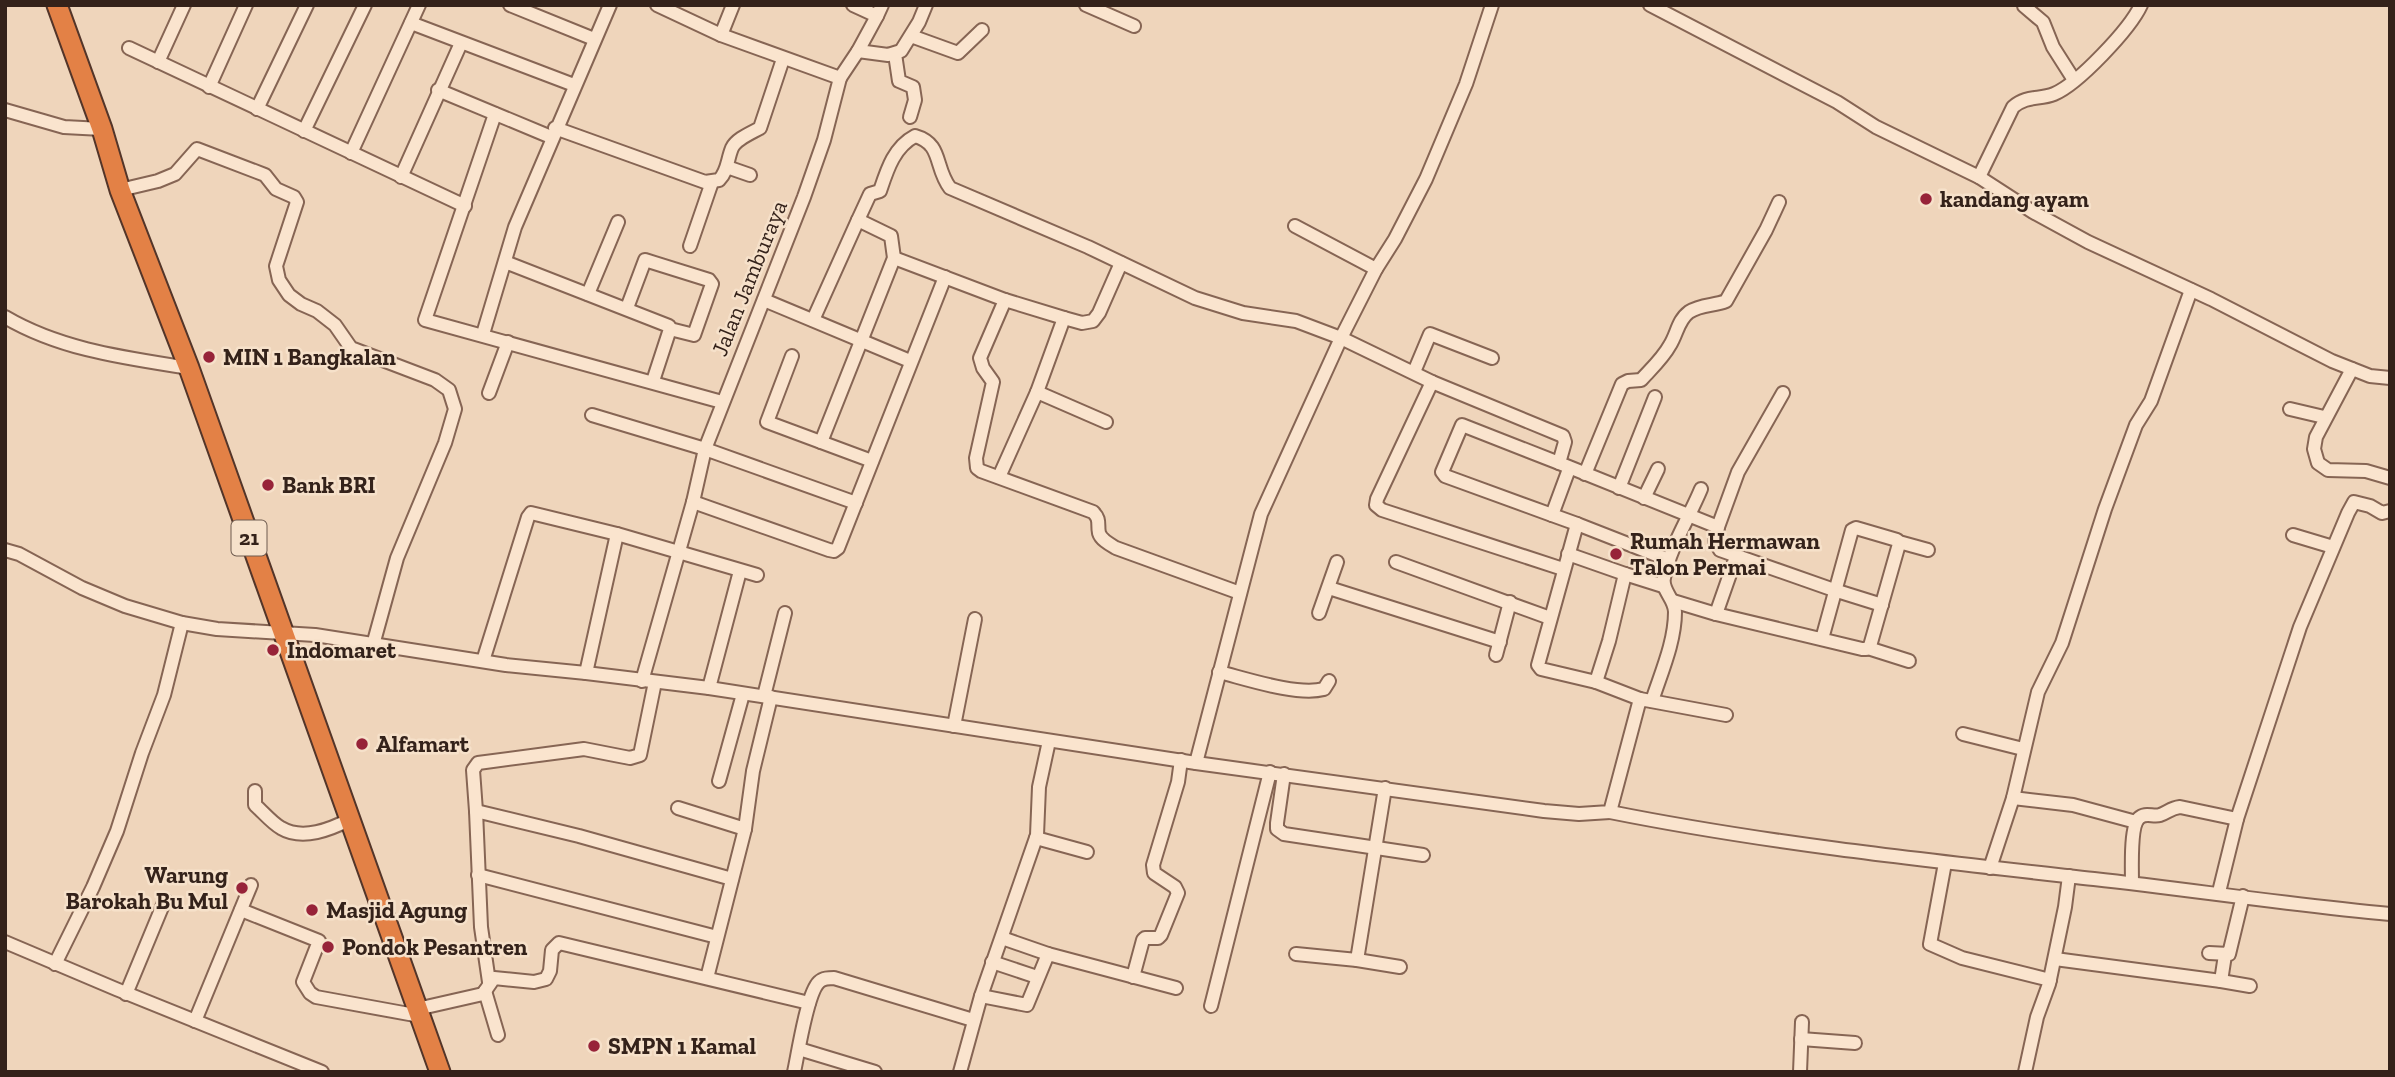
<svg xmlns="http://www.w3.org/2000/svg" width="2395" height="1077" font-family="'Zilla Slab',serif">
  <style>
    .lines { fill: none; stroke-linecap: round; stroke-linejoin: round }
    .minor-casing { stroke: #866554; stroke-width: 16 }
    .highway-casing { stroke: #533529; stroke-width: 23 }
    .minor { stroke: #fae4ce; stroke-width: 12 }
    .highway { stroke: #e38146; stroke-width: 19 }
    .poi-dot { fill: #972339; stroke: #f6e1ca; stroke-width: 2.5 }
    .labels { text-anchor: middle; stroke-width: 5; stroke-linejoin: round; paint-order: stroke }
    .shield { fill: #f6e1ca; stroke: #6e5b4f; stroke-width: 2 }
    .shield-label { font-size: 21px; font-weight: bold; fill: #34221a }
    .poi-label { font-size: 23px; font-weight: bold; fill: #34221a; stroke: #f6e1ca; text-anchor: start }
    .street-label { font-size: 23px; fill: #34221a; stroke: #f6e1ca }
  </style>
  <rect width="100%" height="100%" fill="#efd5bb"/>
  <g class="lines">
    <g class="minor-casing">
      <g id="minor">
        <path d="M510,5L594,39"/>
        <path d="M853,5L877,16L882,5"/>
        <path d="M1086,5L1134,26"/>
        <path d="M1650,5L1837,102L1876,127L1979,177L2033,212L2088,242L2211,299L2332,361L2370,376L2390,378"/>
        <path d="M2024,6L2043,22L2053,47L2074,80"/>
        <path d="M411,23L574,85"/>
        <path d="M721,35L733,5"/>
        <path d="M911,36L958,53L982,30"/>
        <path d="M129,48L465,206"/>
        <path d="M858,51L888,55L901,51L919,22L926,5"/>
        <path d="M895,54L899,81L913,87L915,100L910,117"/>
        <path d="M158,62L184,5"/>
        <path d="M840,78L858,51L877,16"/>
        <path d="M209,87L246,5"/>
        <path d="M438,90L551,137"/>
        <path d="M257,109L307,5"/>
        <path d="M5,110L64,127L102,129"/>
        <path d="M495,114L425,320L722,402"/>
        <path d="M555,128L705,182L719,180C728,171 727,160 732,148C736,139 751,133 760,128L783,59"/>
        <path d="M304,131L365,5"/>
        <path d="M351,153L419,5"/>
        <path d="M727,167L750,175"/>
        <path d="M401,177L461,43"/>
        <path d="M1979,177L2013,107C2027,95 2039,100 2054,94C2078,84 2130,29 2141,5"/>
        <path d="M120,190L158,181L175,174L197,149L265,175L276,189L294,197L297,202L276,266L279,280L289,295L301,304L317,311L335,325L351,348L435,380L449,390L455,409L445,443L397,558L373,645"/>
        <path d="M1295,226L1376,269"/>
        <path d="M690,246L712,182"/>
        <path d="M894,258L1005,300L1064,318"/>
        <path d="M505,262L669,326L670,329L653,381"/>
        <path d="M588,294L618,222"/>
        <path d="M764,300L910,361"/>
        <path d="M1005,300L980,358L983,368L993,382L976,458L977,468L981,471L1093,512C1101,520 1097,524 1099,533C1101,540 1111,545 1116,548L1240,593"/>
        <path d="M627,308L645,260L709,280L712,284L694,335L670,329"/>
        <path d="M5,317C61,350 126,358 189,368"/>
        <path d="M813,320L858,220"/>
        <path d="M483,334L515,227L610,5"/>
        <path d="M792,356L767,422L872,461"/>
        <path d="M2352,369L2316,437L2314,449L2318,463L2328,470L2366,471L2390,478"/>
        <path d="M1414,372L1430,334L1492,358"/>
        <path d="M1432,382L1377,499L1376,505L1382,510L1563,569"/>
        <path d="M489,393L508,342"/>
        <path d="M2290,409L2324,417"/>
        <path d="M592,415L705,449L856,503"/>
        <path d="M1106,422L1037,392L1064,318L1082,323L1093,321L1099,313L1121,263"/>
        <path d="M821,442L894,258L891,236L858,220L870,194L880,191C887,170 894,147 915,136C943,144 934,167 950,188L1088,247L1195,298L1243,313L1296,321L1341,338L1432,382L1563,436L1565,442L1559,463L1718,527L1715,541L1720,550L1834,590L1882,605"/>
        <path d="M1569,469L1552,515L1577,524L1538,665L1541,669L1596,682L1640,699"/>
        <path d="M1585,474L1622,384L1628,381L1641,380C1651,369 1663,358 1670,345C1677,334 1678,320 1689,312C1701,304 1714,306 1726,301L1766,230L1779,202"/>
        <path d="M999,477L1037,392"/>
        <path d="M1619,488L1655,397"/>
        <path d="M1644,498L1658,469"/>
        <path d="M693,502L829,550L834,551L838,548L945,277"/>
        <path d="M1552,515L1445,476L1442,472L1462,425L1559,463"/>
        <path d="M1577,524L1669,560"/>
        <path d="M1718,527L1738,472L1783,393"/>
        <path d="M2293,535L2333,547"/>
        <path d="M1899,542L1928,550"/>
        <path d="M5,550L19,554L82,588L125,606L182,623L217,629L315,635L506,665L586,673L709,688L1196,763L1544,811L1579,814L1610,812L1640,699L1726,715"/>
        <path d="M1568,554L1625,574L1609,641L1596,682"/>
        <path d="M1396,562L1550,618"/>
        <path d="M1625,574L1663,586"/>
        <path d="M1329,588L1500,642"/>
        <path d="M1673,601L1716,614L1862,649H1866L1870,646L1899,544L1897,540L1856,528L1852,530L1822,639"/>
        <path d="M1319,613L1337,562"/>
        <path d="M1716,614L1736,557"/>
        <path d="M1868,648L1909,661"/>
        <path d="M1496,655L1510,602"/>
        <path d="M483,661L528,517L531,513L617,534L757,575"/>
        <path d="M1219,672C1247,679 1297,696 1324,689L1329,681"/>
        <path d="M586,673L617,534"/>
        <path d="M642,681L693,502L705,449L804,197L824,140L840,78L721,35L657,5"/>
        <path d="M709,688L740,571"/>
        <path d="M764,696L785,613"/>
        <path d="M1652,701C1661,673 1675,642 1675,612C1675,599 1661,590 1664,578C1670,547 1689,518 1701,489"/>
        <path d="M954,726L975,619"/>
        <path d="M1963,734L2023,749"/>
        <path d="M1196,763L1261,514L1341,338L1376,269L1395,239L1426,179L1466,84L1492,5"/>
        <path d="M1284,774L1277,823V829L1284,834L1423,855"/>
        <path d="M719,781L743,694"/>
        <path d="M255,791V805C263,812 272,823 281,828C303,841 331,829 351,819"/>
        <path d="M2013,798L2073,805L2136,822"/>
        <path d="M678,808L745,829"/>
        <path d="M476,811L473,770L478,763L584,749L630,758L640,755L655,682"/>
        <path d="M1610,812C1770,844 1932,861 2094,879C2193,890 2291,905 2390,914"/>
        <path d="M1036,838L1087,852"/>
        <path d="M1945,863L1930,944L1962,958L2050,980"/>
        <path d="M1990,868L2013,798L2038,692L2062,643L2105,509L2136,425L2151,401L2191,290"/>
        <path d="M478,875L717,937"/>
        <path d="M2132,883C2132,870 2130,826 2139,818C2145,812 2153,817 2160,815C2168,812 2171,808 2180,807L2237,819"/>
        <path d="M2219,892L2237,819L2300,627L2348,513L2354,502L2370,506L2382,513L2390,511"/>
        <path d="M241,910L319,941L303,982L310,993L316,997L420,1016"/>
        <path d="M1002,938L1048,954"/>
        <path d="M5,942L116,989L322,1072"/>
        <path d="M2209,953L2229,954L2243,896"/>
        <path d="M1296,954L1357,960L1385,788"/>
        <path d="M2055,959L2221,981L2225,955"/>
        <path d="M1357,960L1400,967"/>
        <path d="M992,962L1037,977"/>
        <path d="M55,964L93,887L117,831L142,753L164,695L182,623"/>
        <path d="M1133,977L1143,940L1145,938H1158L1161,935L1178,893L1175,887L1154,873L1153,865L1178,782L1181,760"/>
        <path d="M707,978L745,829L753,771L771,697"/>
        <path d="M2221,981L2250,986"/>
        <path d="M489,982L481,927L476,811L579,836L732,879"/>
        <path d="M485,991L498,1035"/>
        <path d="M126,994L165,900"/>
        <path d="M981,996L1027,1005L1048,954L1176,988"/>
        <path d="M1211,1006L1270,772"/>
        <path d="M417,1009L483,994L494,978L534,982L546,979L550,971L552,950L559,943L809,1003"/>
        <path d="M195,1021L251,885"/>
        <path d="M1801,1039L1855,1043"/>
        <path d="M799,1049L875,1072"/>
        <path d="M794,1072C798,1054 807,993 819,982C823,978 829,978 834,978L973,1020"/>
        <path d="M960,1072L981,996L1037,835L1039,787L1049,741"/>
        <path d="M1800,1072L1802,1022"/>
        <path d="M2025,1072L2037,1017L2049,984L2065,907L2069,876"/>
      </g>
    </g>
    <g class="highway-casing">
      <path id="highway" d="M57,5L102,129L120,190L189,368L440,1072"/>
    </g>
    <use href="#minor" class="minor"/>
    <use href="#highway" class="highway"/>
  </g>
  <g class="poi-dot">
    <circle cx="1926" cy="199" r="7"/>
    <circle cx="209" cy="357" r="7"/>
    <circle cx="268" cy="485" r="7"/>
    <circle cx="1616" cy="554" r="7"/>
    <circle cx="273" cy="650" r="7"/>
    <circle cx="362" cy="744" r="7"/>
    <circle cx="242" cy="888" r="7"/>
    <circle cx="312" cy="910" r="7"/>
    <circle cx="328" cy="947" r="7"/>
    <circle cx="594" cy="1046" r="7"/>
  </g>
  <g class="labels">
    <rect class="shield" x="231.5" y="520.5" width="35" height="35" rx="5"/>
    <g class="shield-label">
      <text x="249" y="545">21</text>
    </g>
    <g class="poi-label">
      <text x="1940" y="207">kandang ayam</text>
      <text x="223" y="365">MIN 1 Bangkalan</text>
      <text x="282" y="493">Bank BRI</text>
      <text x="1630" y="549">Rumah Hermawan<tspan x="1630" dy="26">Talon Permai</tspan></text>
      <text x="287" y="658">Indomaret</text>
      <text x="376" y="752">Alfamart</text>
      <text x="228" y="883" text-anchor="end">Warung<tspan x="228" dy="26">Barokah Bu Mul</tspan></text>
      <text x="326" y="918">Masjid Agung</text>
      <text x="342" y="955">Pondok Pesantren</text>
      <text x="608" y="1054">SMPN 1 Kamal</text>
    </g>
    <g class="street-label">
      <text transform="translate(749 278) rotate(-68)" y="8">Jalan Jamburaya</text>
    </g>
  </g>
  <rect width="2395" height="1077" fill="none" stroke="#34221a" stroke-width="14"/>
</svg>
